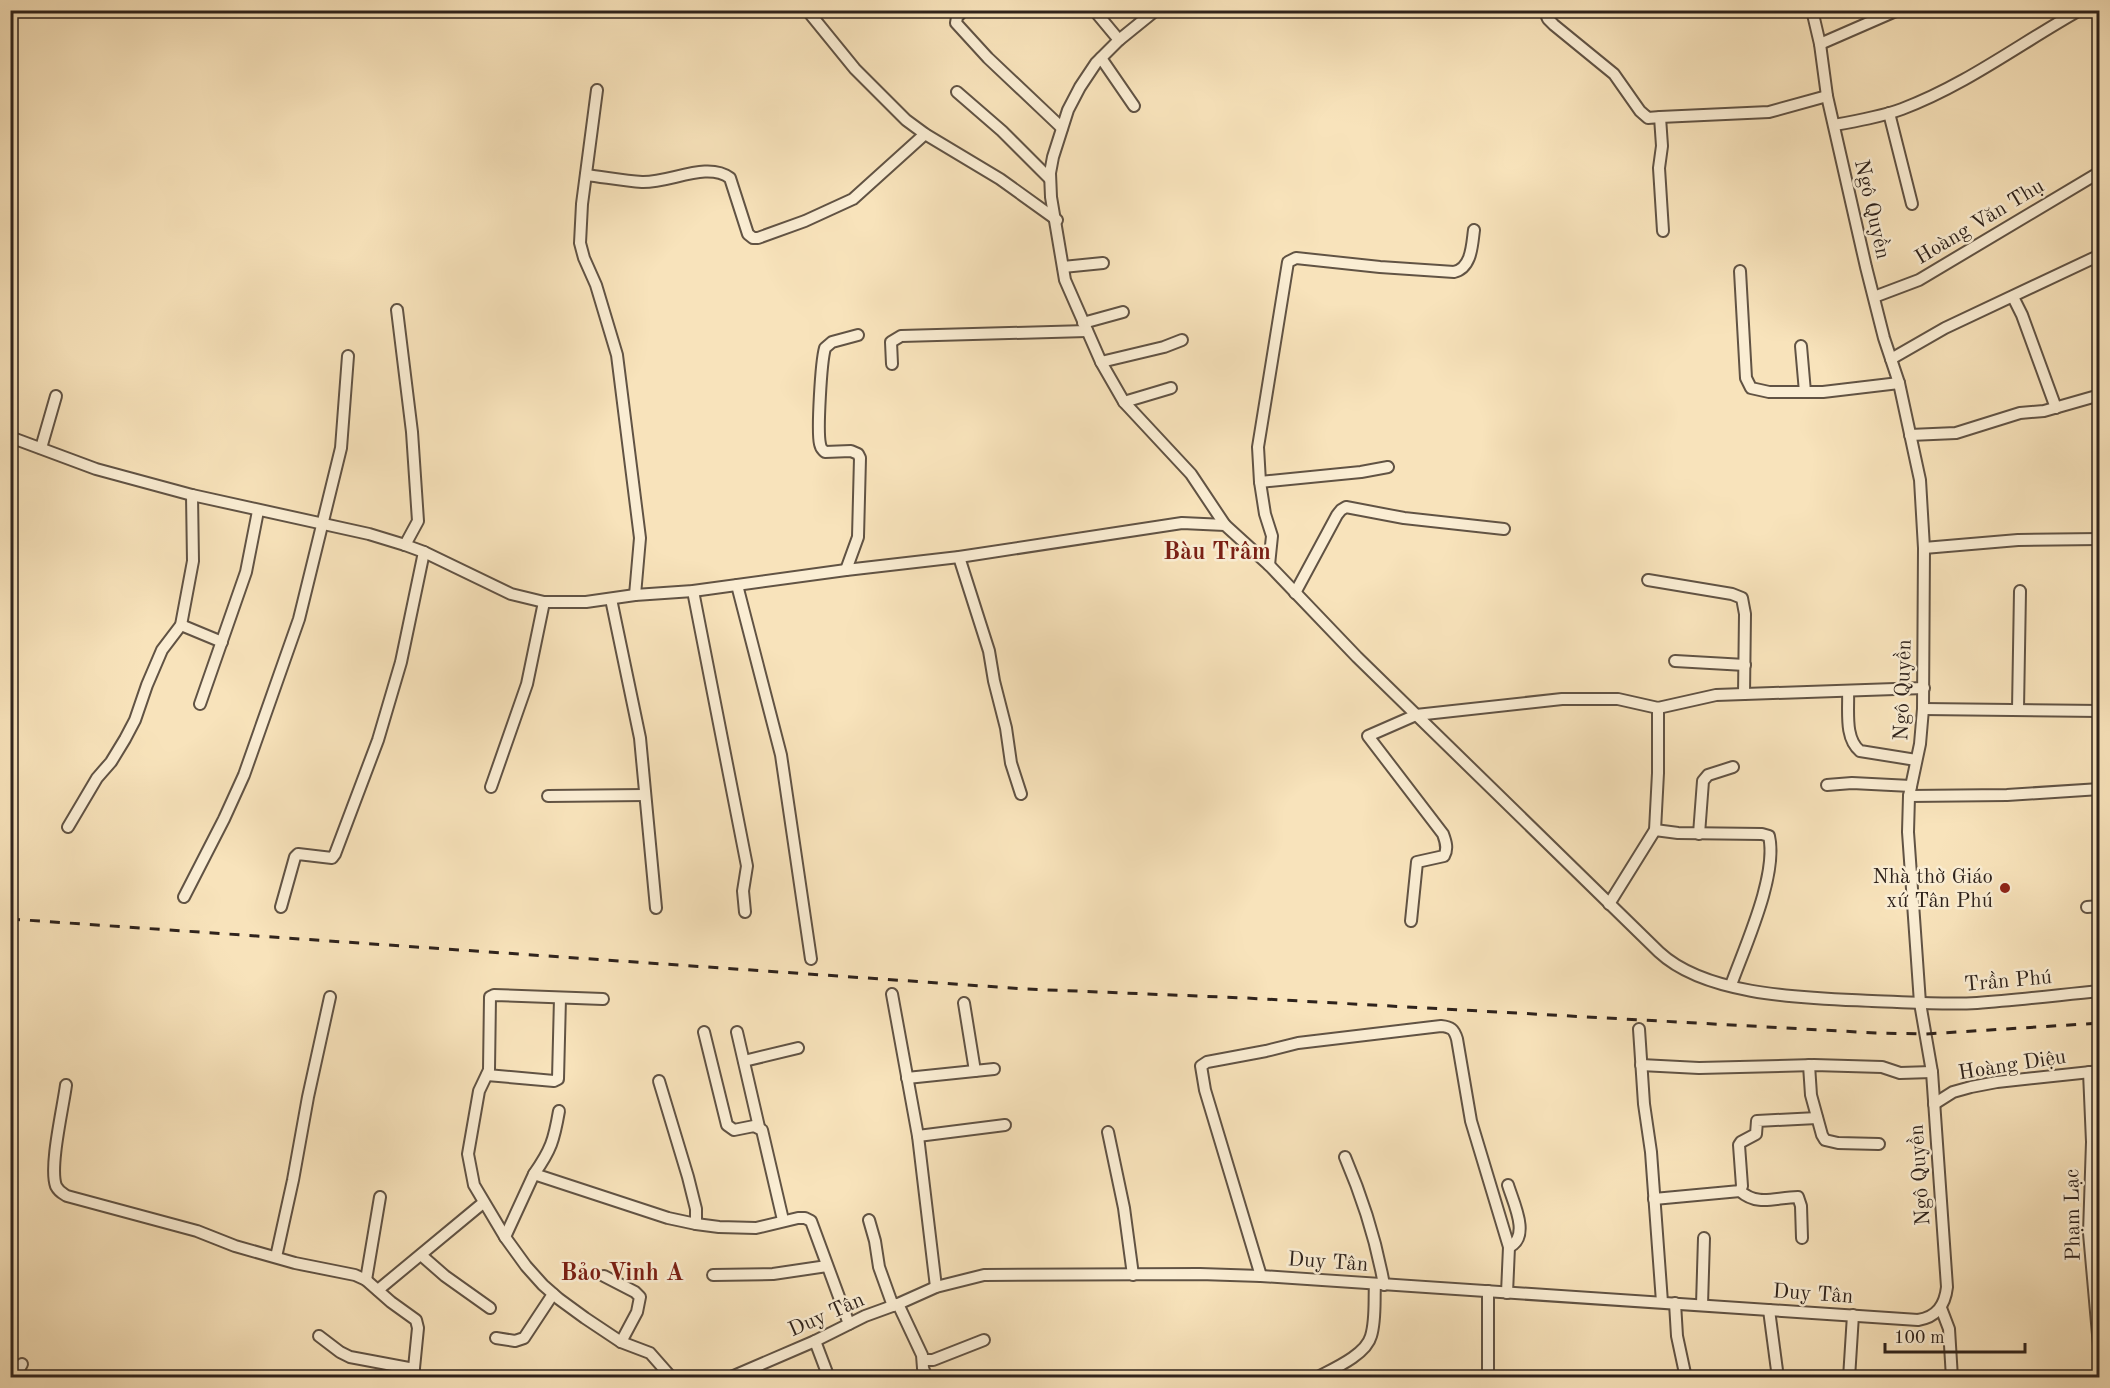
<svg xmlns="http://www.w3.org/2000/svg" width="2110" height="1388" font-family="'Old Standard TT',serif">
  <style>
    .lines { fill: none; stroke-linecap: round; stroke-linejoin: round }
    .minor-casing { stroke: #615344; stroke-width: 14 }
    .minor { stroke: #faedd3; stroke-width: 10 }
    .rail { stroke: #2f231c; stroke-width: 3; stroke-dasharray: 10 10; stroke-linecap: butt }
    .poi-dot { fill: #8f2418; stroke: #faedd3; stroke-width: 2 }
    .labels { text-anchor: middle; stroke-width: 5; stroke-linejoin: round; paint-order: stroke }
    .street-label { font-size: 21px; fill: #2f231c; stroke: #faedd3 }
    .poi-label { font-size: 21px; fill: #2f231c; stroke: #faedd3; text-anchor: end }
    .quarter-label { font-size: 24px; font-weight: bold; fill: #7a1f14; stroke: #faedd3 }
  </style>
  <rect width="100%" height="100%" fill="#f8e3bb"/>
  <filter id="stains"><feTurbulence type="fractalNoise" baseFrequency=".00333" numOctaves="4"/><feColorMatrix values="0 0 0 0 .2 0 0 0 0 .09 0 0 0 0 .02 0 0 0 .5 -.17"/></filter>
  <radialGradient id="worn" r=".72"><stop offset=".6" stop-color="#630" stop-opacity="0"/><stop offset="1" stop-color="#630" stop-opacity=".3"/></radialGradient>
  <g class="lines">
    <g class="minor-casing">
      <g id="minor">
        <path d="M807,10L855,69L906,120L925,134L1000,179L1057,220"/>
        <path d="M964,10L957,17L956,23L988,58L1062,128"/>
        <path d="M1094,10L1119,40"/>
        <path d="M1156,10L1119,40L1096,63L1080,87L1068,110L1053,157L1050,173L1051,197L1065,280L1101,362L1124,402L1191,474L1225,525"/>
        <path d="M1544,10L1548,19L1554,25L1614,74L1640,111L1648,118L1660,117L1662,146L1659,168L1663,231"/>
        <path d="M1820,44L1898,10"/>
        <path d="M1101,58L1134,106"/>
        <path d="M597,90L582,204L580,243L584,258L596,285L617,355L640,538L635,595"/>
        <path d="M957,92L1002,131L1050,179"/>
        <path d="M1889,113L1912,204"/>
        <path d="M1660,117L1769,112L1827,96"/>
        <path d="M1834,125C1857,121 1880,117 1902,109C1966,85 2021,43 2080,10"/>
        <path d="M586,175C604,177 624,181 642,182C670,183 707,161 730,178L748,234L753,238H758L805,221L853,199L925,134"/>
        <path d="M1063,267L1103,263"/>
        <path d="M1740,271L1746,378L1751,388L1769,392H1823L1899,383"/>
        <path d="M1874,297L1919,280L2100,172"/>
        <path d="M2013,297L2022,315L2056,408"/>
        <path d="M397,310L412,432L418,521L405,545"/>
        <path d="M1083,323L1123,312"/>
        <path d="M1801,346L1805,392"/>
        <path d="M1891,359L1945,328L2100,255"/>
        <path d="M1101,362L1164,347L1182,340"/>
        <path d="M892,364L891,342L901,336L1087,331"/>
        <path d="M1124,402L1171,388"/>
        <path d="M1910,435L1956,433L2020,413L2044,411L2100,395"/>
        <path d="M10,437L96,469L192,495L369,534L405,545L424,552L511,594L544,602H586L635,595L693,591L846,570L959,557L1182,523L1225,525L1269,565L1357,657L1659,952C1707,997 1809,998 1872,1001C1907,1002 1942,1005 1977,1003C2018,1000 2059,995 2100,991"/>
        <path d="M41,448L56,396"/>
        <path d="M1260,482L1361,472L1388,467"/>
        <path d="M1924,548L2018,540L2100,539"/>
        <path d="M959,557L989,651L994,681L1006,728L1011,763L1021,794"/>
        <path d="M1269,565L1272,536L1265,514L1260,482L1258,447L1288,262L1296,258L1380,267L1454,272C1472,268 1472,244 1474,230"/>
        <path d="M846,570L858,537L860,458L858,454L851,451L825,452C821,448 821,449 820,444C817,431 821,362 825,348L832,342L858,335"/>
        <path d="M1648,580L1732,594L1742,598L1745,614L1744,694"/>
        <path d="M737,585L781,755L811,959"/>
        <path d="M693,591L747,866L743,891L745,912"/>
        <path d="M1295,593L1337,515L1341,510L1346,507L1404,518L1504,529"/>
        <path d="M611,599L640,738L656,908"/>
        <path d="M181,625L222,642"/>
        <path d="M1675,661L1745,665"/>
        <path d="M1848,691C1849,710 1844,738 1860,751L1916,760"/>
        <path d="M200,704L246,572L258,511"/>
        <path d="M1923,709L2100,711"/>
        <path d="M2018,709L2020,591"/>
        <path d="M1827,785L1852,783L1911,786"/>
        <path d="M491,787L527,684L544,602"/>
        <path d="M548,796L645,795"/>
        <path d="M1909,796L2007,795L2100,789"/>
        <path d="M68,827L97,778L111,762L125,739L135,720L147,685L162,650L181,625L193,561L192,495"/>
        <path d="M1655,830L1678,833L1762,834L1769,836C1778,875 1745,946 1731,985"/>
        <path d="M1699,834L1703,781L1708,775L1733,767"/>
        <path d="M184,897L224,819L244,775L299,619L341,448L348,356"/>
        <path d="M1609,904L1655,830L1658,773V708"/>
        <path d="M281,907L295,857L298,854L332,858L335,854L378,740L401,662L424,552"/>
        <path d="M2087,907L2100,906"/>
        <path d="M1411,921L1417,862L1444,856C1448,849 1446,842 1443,834L1368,736L1416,715L1562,699H1618L1658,708L1716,695L1924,688"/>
        <path d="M892,994L918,1136L936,1287"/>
        <path d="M603,999L494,995L490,997L489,1070L479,1091L468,1154L474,1185L505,1237L526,1266L543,1285L559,1299L585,1318L621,1342L650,1353L672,1378"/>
        <path d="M964,1003L975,1071"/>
        <path d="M1639,1029L1644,1104L1651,1152L1662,1302"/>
        <path d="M704,1032L727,1125L734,1130L754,1126L762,1130L783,1220"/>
        <path d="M737,1032L759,1127"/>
        <path d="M744,1061L798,1048"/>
        <path d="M1641,1065L1699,1068L1814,1065L1882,1067L1900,1073L1932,1072"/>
        <path d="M1809,1065L1811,1095L1822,1135L1825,1140L1838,1143L1879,1144"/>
        <path d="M2089,1072L2092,1142L2089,1233L2100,1357"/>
        <path d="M487,1075L554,1081L558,1079L560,998"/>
        <path d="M907,1078L994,1069"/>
        <path d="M659,1081L688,1177L696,1209V1224"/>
        <path d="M66,1085C63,1108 49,1167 56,1186C59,1192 62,1193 67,1196L197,1231L235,1246L295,1263L355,1275L366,1280L391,1302L416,1320L418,1328L413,1378"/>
        <path d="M1934,1104L1953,1092L1971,1087L1997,1082L2100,1071"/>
        <path d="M1108,1132L1124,1208L1133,1275"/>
        <path d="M918,1136L1005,1125"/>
        <path d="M1345,1157C1363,1199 1376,1240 1384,1285"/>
        <path d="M534,1174C551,1150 554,1140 559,1111"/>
        <path d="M1508,1185C1513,1202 1531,1237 1509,1247"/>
        <path d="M1740,1191C1758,1207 1776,1197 1798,1197L1801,1206L1802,1238"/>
        <path d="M1654,1199L1740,1191L1742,1186L1739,1145L1741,1142L1756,1134L1757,1121L1817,1118"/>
        <path d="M869,1220L875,1241L879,1267L893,1306"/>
        <path d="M505,1237L534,1174L668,1218L696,1224L719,1227L756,1228L798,1218H805L811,1221L849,1324"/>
        <path d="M421,1255L445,1276L490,1308"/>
        <path d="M276,1257L293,1180L308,1097L330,997"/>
        <path d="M713,1275L773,1274L827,1266"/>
        <path d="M604,1276L635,1292L640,1297L637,1312L621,1342"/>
        <path d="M1261,1276L1205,1090L1201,1066L1207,1062L1266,1051L1298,1043L1441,1026C1451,1027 1454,1029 1457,1039L1471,1121L1509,1247L1507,1293"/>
        <path d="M366,1280L380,1197"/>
        <path d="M378,1290L483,1203"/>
        <path d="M1675,1303L1677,1336L1686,1378"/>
        <path d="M898,1304L922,1355L923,1368L927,1378"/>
        <path d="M1702,1305L1704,1238"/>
        <path d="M1941,1308L1949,1329L1952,1378"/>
        <path d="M1769,1310L1778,1378"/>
        <path d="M319,1336L340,1352L350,1357L414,1369"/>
        <path d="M496,1338L515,1341L524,1338L553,1294"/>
        <path d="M815,1341L829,1378"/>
        <path d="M923,1360H933L984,1340"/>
        <path d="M14,1378L22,1364"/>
        <path d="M729,1378L815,1341L865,1316L898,1304L936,1287L984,1275L1200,1274L1261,1276L1918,1320C1937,1317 1945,1305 1947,1287L1932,1072L1920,1003L1908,832L1909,796L1920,744L1923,709L1924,548L1920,480L1899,383L1884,338L1866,267L1827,96L1820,44L1812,10"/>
        <path d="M1316,1378C1333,1369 1366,1355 1371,1336C1376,1320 1374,1300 1375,1284"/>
        <path d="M1488,1378V1291"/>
        <path d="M1849,1378L1853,1315"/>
      </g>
    </g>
    <use href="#minor" class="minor"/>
    <path class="rail" d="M10,919L1026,989L1246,998L1876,1033L1926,1034L2100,1023"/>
  </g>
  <circle class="poi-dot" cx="2005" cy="888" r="6"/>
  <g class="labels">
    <g class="street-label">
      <text transform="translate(1873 209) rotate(77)" y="7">Ngô Quyền</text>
      <text transform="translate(1979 221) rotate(-31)" y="7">Hoàng Văn Thụ</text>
      <text transform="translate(1902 690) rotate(-88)" y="7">Ngô Quyền</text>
      <text transform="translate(2008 980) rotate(-5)" y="7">Trần Phú</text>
      <text transform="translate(2012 1064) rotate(-9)" y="7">Hoàng Diệu</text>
      <text transform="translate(1919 1175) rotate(-94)" y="7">Ngô Quyền</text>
      <text transform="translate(2072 1215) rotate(-91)" y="7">Phạm Lạc</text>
      <text transform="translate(1328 1261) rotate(4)" y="7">Duy Tân</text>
      <text transform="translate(1813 1293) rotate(4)" y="7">Duy Tân</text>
      <text transform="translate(826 1314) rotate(-24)" y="7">Duy Tân</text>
    </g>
    <g class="poi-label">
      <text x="1993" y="883">Nhà thờ Giáo<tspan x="1993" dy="24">xứ Tân Phú</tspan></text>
    </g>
    <g class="quarter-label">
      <text x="1217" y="559">Bàu Trâm</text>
      <text x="622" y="1280">Bảo Vinh A</text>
    </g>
  </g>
  <rect width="2110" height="1388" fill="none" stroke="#f8e3bb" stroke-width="36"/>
  <rect x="12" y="12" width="2086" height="1364" fill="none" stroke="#2f231c" stroke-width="3"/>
  <rect x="18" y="18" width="2074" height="1352" fill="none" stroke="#2f231c" stroke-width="1.5"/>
  <path d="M1885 1343v9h140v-9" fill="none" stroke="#2f231c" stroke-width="3"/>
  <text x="1894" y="1343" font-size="18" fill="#2f231c" stroke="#faedd3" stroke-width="4.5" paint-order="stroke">100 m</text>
  <rect width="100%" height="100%" filter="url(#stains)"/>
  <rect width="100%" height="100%" fill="url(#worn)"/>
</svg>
